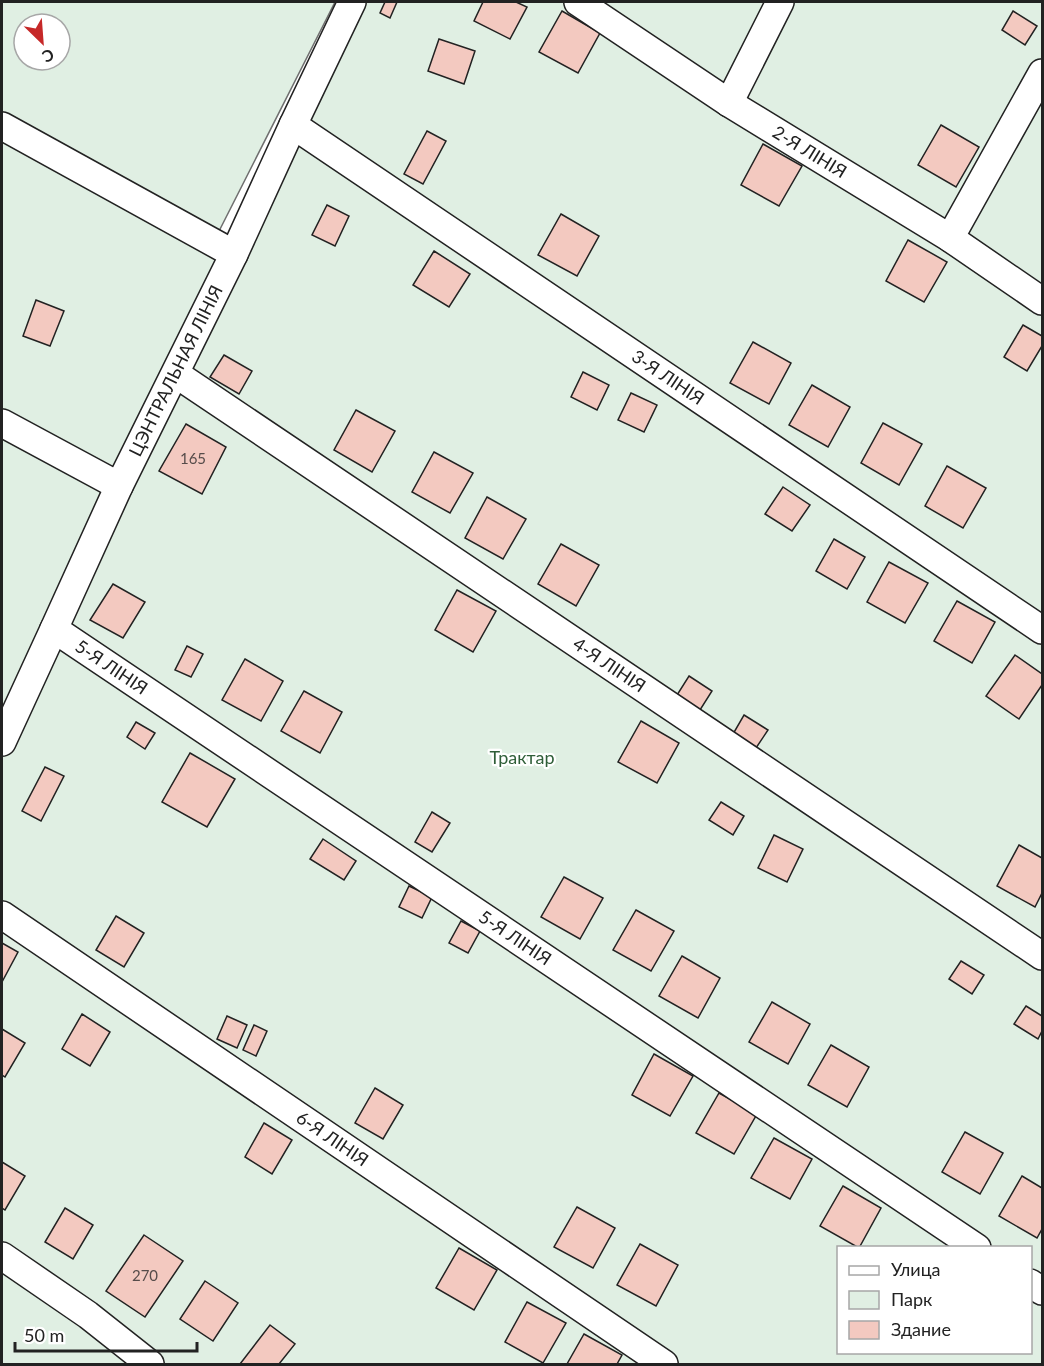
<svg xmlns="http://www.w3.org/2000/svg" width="1044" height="1366" font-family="Lato,sans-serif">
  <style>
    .green { fill: #e0efe3; stroke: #6f6f6f; stroke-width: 1.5; fill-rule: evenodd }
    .building { fill: #f3c9c0; stroke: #222; stroke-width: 1.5 }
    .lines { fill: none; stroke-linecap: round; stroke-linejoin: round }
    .minor-casing { stroke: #222; stroke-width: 30 }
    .minor { stroke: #fff; stroke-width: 27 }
    .labels { text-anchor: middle; stroke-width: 4.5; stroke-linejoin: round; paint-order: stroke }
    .number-label { font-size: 15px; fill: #564c4a }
    .street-label { font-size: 18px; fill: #222; stroke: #fff }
    .park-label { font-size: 18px; fill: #2f5e38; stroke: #fff }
  </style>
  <rect width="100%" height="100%" fill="#fff"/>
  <g class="green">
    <path d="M2,2H335L213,243L2,126ZM24,24H60V60H24Z"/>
    <path d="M363,2H1042V1364H2V137L239,268ZM838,1248H1030V1352H838Z"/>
  </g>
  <g class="building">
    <path d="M385,2H397L390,18L380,13Z"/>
    <path d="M483,2H516L527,7L510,39L474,21Z"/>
    <path d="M562,11L600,33L578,73L539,52Z"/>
    <path d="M1013,11L1037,26L1025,45L1002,30Z"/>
    <path d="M439,39L475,51L464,84L428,71Z"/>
    <path d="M941,125L979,147L956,187L918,165Z"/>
    <path d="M427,131L446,141L423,184L404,174Z"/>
    <path d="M763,144L802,166L779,206L741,185Z"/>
    <path d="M327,205L349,216L335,246L312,235Z"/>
    <path d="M561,214L599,236L577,276L538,255Z"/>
    <path d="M908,240L947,262L924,302L886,281Z"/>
    <path d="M434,251L470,274L449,307L413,285Z"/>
    <path d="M36,300L64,311L50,346L23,336Z"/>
    <path d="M1023,325L1042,336V346L1027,371L1004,357Z"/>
    <path d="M753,342L791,363L769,404L730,383Z"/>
    <path d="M224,355L252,371L239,394L210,377Z"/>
    <path d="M583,372L609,385L597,410L571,397Z"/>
    <path d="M812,385L850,407L828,447L789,425Z"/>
    <path d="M631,393L657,405L644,432L618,420Z"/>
    <path d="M356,410L395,431L372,472L334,450Z"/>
    <path d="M883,423L922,444L899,485L861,463Z"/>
    <path d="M186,424L226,447L202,494L159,471Z"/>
    <path d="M434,452L473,473L450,513L412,492Z"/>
    <path d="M947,466L986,488L963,528L925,506Z"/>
    <path d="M783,487L810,505L792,531L765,514Z"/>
    <path d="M487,497L526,519L503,559L465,538Z"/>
    <path d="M834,539L865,557L847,589L816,571Z"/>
    <path d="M561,544L599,565L576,606L538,584Z"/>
    <path d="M889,562L928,583L905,623L867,602Z"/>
    <path d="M113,584L145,602L123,638L90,620Z"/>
    <path d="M457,590L496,611L473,652L435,630Z"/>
    <path d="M957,601L995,622L972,663L934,641Z"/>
    <path d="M187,646L203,654L191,677L175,670Z"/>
    <path d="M1015,655L1042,674V685L1019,719L986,696Z"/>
    <path d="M245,659L283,681L261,721L222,700Z"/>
    <path d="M689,676L712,691L700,710L677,695Z"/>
    <path d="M304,691L342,712L320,753L281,731Z"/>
    <path d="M744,715L768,730L756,748L733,734Z"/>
    <path d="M641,721L679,743L657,783L618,762Z"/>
    <path d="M136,722L155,733L145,749L127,737Z"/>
    <path d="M190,753L235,779L207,827L162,802Z"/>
    <path d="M45,767L64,776L41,821L22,811Z"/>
    <path d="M721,802L744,816L733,835L709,820Z"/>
    <path d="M432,812L450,823L432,852L415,842Z"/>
    <path d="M774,835L803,849L787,882L758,868Z"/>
    <path d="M323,839L356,861L344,880L310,859Z"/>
    <path d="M1019,845L1042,858V893L1035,907L997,886Z"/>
    <path d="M564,877L603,898L580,939L541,917Z"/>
    <path d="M409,886L432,897L422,918L399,907Z"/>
    <path d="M636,910L674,931L651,971L613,950Z"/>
    <path d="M116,916L144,933L124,967L96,950Z"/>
    <path d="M461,921L480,931L468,953L449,943Z"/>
    <path d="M2,943L18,952L2,982Z"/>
    <path d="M682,956L720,978L698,1018L659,996Z"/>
    <path d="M961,961L984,975L972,994L949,979Z"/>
    <path d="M772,1002L810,1024L788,1064L749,1042Z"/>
    <path d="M1026,1006L1042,1016V1031L1038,1039L1014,1024Z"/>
    <path d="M82,1014L110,1032L90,1066L62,1049Z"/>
    <path d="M227,1016L247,1025L237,1048L217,1039Z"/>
    <path d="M254,1025L267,1031L256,1056L243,1050Z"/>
    <path d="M2,1029L25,1043L5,1077L2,1075Z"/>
    <path d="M831,1045L869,1067L847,1107L808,1085Z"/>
    <path d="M654,1054L693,1076L670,1116L632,1095Z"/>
    <path d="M375,1088L403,1105L383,1139L355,1123Z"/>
    <path d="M719,1093L757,1114L734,1154L696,1133Z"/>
    <path d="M264,1123L292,1140L272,1174L245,1157Z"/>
    <path d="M965,1132L1003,1153L980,1194L942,1172Z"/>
    <path d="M774,1138L812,1159L790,1199L751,1178Z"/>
    <path d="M2,1162L25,1176L5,1210L2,1208Z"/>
    <path d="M1022,1176L1042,1188V1229L1037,1238L999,1216Z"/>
    <path d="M843,1186L881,1208L859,1248L820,1226Z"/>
    <path d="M577,1207L615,1228L593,1268L554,1247Z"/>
    <path d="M65,1208L93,1225L73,1259L45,1242Z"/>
    <path d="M144,1235L183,1261L145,1317L106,1291Z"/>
    <path d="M640,1244L678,1265L656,1306L617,1285Z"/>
    <path d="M459,1248L497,1270L474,1310L436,1288Z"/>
    <path d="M205,1281L238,1303L213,1341L180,1319Z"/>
    <path d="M527,1302L566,1323L543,1363L505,1342Z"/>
    <path d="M270,1325L295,1344L279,1364H240Z"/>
    <path d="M584,1334L622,1355L617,1364H567Z"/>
  </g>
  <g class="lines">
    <g class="minor-casing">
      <g id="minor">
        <path id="s1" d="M578,2L729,103L950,238L1042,301"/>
        <path d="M729,103L780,2"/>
        <path id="s2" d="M293,125L1042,630"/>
        <path d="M2,126L234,254"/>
        <path d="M950,238L1042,73"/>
        <path id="s3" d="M176,374L1042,956"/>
        <path d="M2,423L119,486"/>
        <path id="s4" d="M54,629L977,1248"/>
        <path id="s5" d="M2,742L54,629L119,486L234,254L293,125L352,2"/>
        <path id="s6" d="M2,915L664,1364"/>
        <path d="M2,1256L88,1315L150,1364"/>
        <path d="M1030,1283L1042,1291"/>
      </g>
    </g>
    <use href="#minor" class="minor"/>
  </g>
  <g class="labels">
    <g class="number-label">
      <text x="193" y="464">165</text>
      <text x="145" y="1281">270</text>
    </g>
    <g class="street-label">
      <text dy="6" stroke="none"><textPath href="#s1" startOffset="276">2-Я ЛІНІЯ</textPath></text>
      <text dy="6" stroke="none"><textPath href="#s5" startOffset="410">ЦЭНТРАЛЬНАЯ ЛІНІЯ</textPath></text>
      <text dy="6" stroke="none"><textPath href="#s2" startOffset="452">3-Я ЛІНІЯ</textPath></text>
      <text dy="6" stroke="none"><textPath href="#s3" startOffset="522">4-Я ЛІНІЯ</textPath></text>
      <text dy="6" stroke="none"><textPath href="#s4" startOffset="69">5-Я ЛІНІЯ</textPath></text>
      <text dy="6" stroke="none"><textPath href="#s4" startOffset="555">5-Я ЛІНІЯ</textPath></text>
      <text dy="6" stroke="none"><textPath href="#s6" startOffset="399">6-Я ЛІНІЯ</textPath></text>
    </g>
    <g class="park-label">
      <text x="522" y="764">Трактар</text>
    </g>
  </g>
  <rect width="1044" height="1366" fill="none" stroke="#222222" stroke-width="6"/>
  <rect x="837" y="1246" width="195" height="108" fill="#ffffff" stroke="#a7a7a7" stroke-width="1.5"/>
  <rect x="849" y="1266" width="30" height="9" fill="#ffffff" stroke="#a7a7a7" stroke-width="1.5"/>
  <text x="891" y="1276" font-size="18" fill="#222222">Улица</text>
  <rect x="849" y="1291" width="30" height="18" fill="#e0efe3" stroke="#a7a7a7" stroke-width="1.5"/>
  <text x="891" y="1306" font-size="18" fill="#222222">Парк</text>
  <rect x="849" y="1321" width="30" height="18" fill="#f3c9c0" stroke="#a7a7a7" stroke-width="1.5"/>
  <text x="891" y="1336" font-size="18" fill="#222222">Здание</text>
  <g transform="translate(42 42) rotate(155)"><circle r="28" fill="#ffffff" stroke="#a7a7a7" stroke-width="1.5"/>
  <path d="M0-4.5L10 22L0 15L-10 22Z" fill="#c62828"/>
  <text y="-9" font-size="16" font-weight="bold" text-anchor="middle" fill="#222222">С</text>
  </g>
  <path d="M15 1342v9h182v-9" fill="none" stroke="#222222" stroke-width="3"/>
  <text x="24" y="1342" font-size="18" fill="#222222" stroke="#ffffff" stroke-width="4.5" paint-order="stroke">50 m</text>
</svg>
